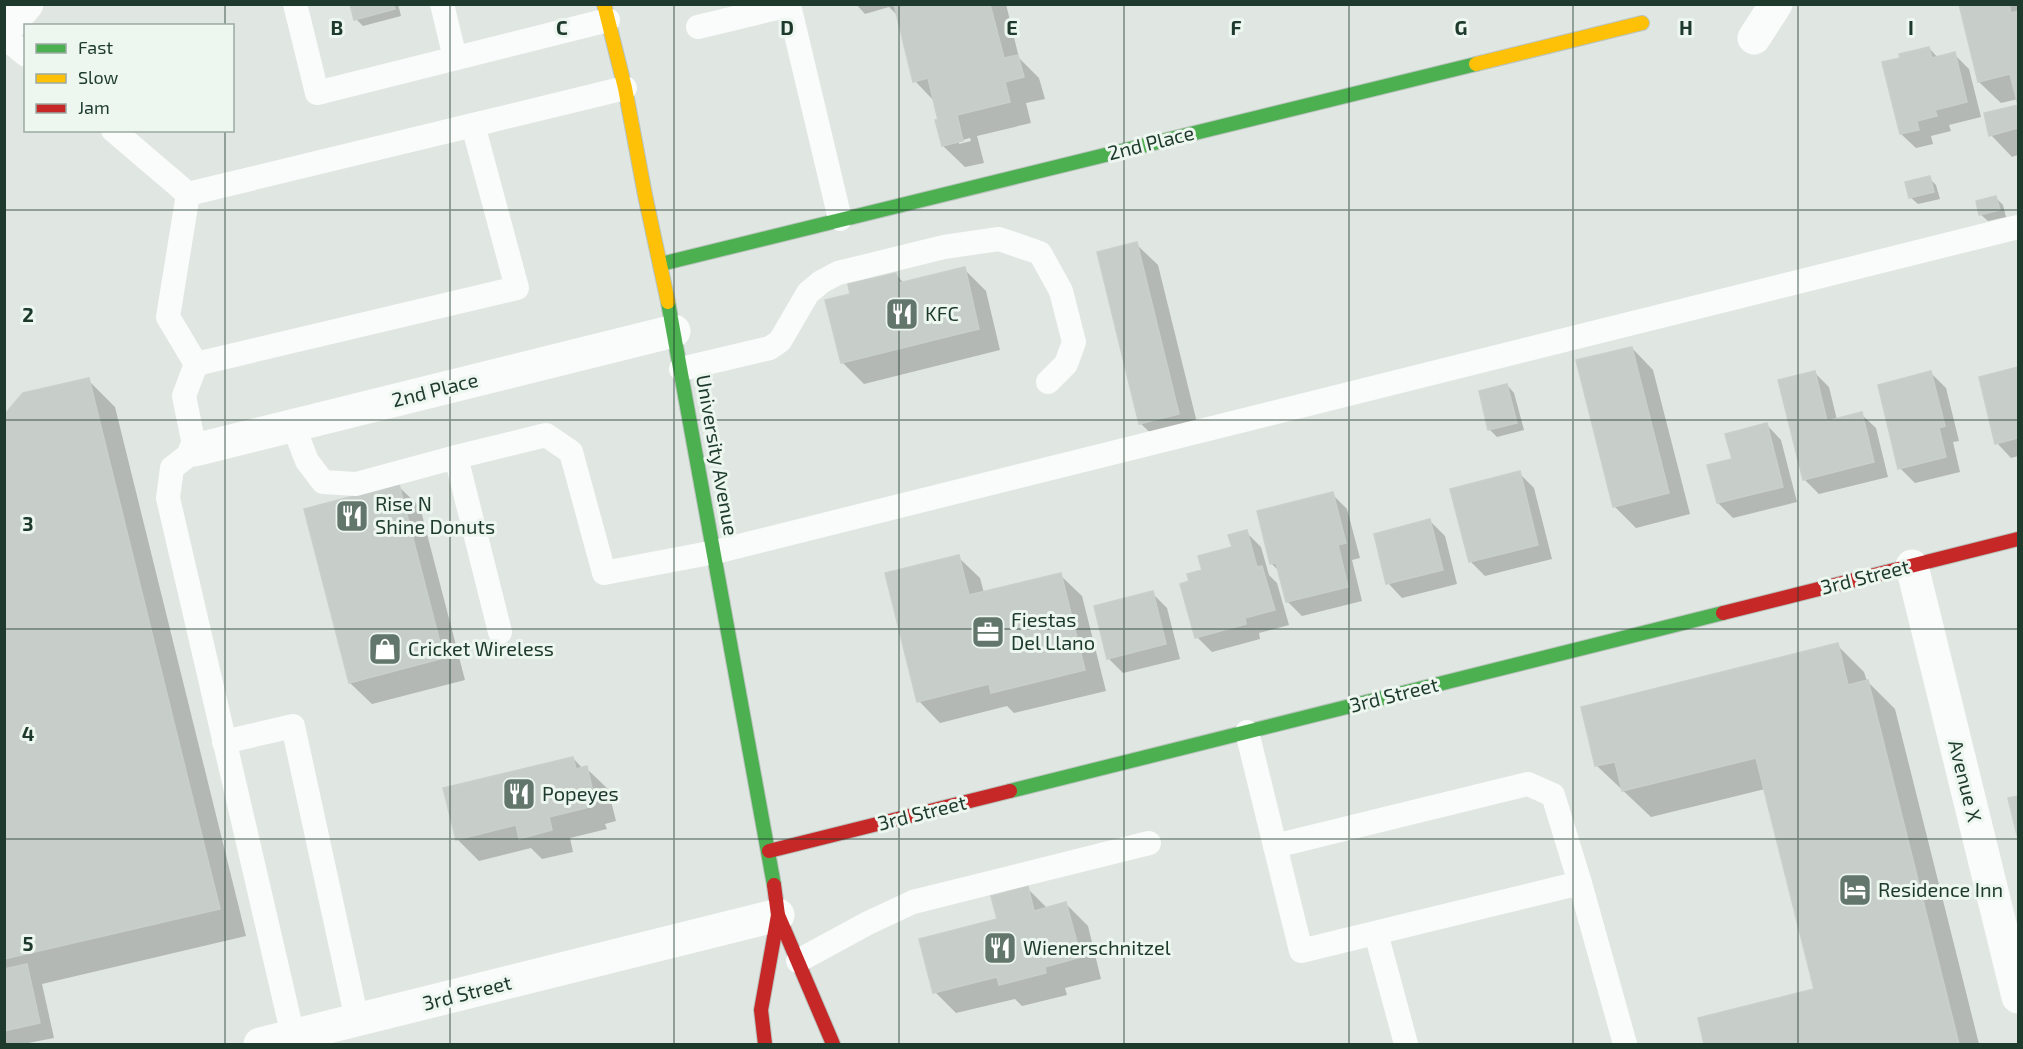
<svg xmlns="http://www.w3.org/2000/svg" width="2023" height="1049" font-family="'Exo 2',sans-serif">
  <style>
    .shadow { fill: #0003; fill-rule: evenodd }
    .building { fill: #c7ceca; stroke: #c9cfcb; stroke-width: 1.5 }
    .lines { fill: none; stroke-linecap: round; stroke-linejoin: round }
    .fast-casing { stroke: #b9c3bd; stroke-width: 16 }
    .slow-casing { stroke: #b9c3bd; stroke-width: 16 }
    .jam-casing { stroke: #b9c3bd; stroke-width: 16 }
    .lane { stroke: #fafbfb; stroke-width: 24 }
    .street { stroke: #fafbfb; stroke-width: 33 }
    .fast { stroke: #4caf50; stroke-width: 14 }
    .slow { stroke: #ffc107; stroke-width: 14 }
    .jam { stroke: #c62828; stroke-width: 14 }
    .grid { fill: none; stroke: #1e3a2d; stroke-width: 1.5; stroke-opacity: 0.55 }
    .labels { text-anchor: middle; stroke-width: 6; stroke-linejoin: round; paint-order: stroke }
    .street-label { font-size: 20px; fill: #1e3a2d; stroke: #edf7f0 }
    .poi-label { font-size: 20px; fill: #1e3a2d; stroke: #edf7f0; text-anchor: start }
    .grid-label { font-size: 20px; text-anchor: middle; font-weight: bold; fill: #1e3a2d; stroke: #edf7f0; stroke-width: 6; stroke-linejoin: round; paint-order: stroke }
  </style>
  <rect width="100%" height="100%" fill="#e0e6e2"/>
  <g class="shadow">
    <path d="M352,4H398L401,16L363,26L356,19Z"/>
    <path d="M856,4H1006L1019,58L1039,78L1045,99L1026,103L1031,123L977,136L984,163L965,167L943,146L937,121H940L935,102L915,81L899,17L889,7L865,14ZM970,138L971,141L959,144V141Z"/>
    <path d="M1960,4H2018V101V99L2001,103L1979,82Z"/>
    <path d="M1929,48L1938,58L1954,54L1969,69L1981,117L1949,125L1951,131L1931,136L1933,144L1916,148L1901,134Z"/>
    <path d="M2018,106V155L2012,157L1991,135L1986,115Z"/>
    <path d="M1929,178L1936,185L1940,199L1918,204L1910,197Z"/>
    <path d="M1996,198L2003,205L2006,217L1988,221L1980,214Z"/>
    <path d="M1136,244L1158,265L1200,435L1162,444L1140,423Z"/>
    <path d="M964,269L986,291L1000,350L864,384L842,362L852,295L896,275L904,283Z"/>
    <path d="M1632,348L1653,370L1690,514L1636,528L1614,506Z"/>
    <path d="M2018,368V456L2011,458L1997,443L1980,378Z"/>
    <path d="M1814,372L1829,387L1837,420L1861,414L1876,428L1888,477L1819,494L1804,479Z"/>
    <path d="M1931,373L1946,388L1959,441L1953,442L1960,472L1915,483L1900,468Z"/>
    <path d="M88,380L115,407L246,936L42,984L54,1038L23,1044H4V417Z"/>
    <path d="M1507,385L1514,393L1524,430L1497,437L1490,430L1480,392Z"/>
    <path d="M1767,425L1781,440L1797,502L1733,518L1718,503L1734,460Z"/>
    <path d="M1519,473L1534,488L1552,559L1485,576L1470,561Z"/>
    <path d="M398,486L420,507L465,680L372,704L350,683L305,510Z"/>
    <path d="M1332,494L1347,509L1360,558L1352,560L1362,601L1302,616L1287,601L1280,572L1271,563Z"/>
    <path d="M1430,521L1445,536L1457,584L1402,598L1388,583Z"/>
    <path d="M1246,532L1261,547L1269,575L1277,583L1289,625L1259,633L1260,639L1212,652L1197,637L1191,582L1234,548Z"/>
    <path d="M958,557L980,578L984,593L1060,575L1082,596L1106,691L1014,713L1007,706L940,723L919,701Z"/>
    <path d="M1152,593L1167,608L1180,659L1123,673L1108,658Z"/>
    <path d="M1837,645L1864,672L1867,681L1895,709L1979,1044H1706L1700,1019L1816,990L1765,789L1651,817L1597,766L1583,708Z"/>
    <path d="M573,758L583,769L586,768L608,789L616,821L605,824L607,829L570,838L573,852L542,859L531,848L479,861L457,839Z"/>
    <path d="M2018,797V834L2010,799Z"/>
    <path d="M1027,888L1048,909L1066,904L1088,926L1101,979L1065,988L1067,995L1022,1006L1015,999L956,1013L935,992Z"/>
  </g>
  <g class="building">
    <path d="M350,4H393L395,9L354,20Z"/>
    <path d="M894,4H990L1004,58L1018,55L1024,77L1005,82L1010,102L957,115L963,141L942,146L935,120H938L928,78L913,82Z"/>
    <path d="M1959,4H2009L2011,13L2018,11V128L1989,136L1984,113L2018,105L2010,74L1978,82Z"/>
    <path d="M1929,47L1932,58L1955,52L1967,102L1935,110L1937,116L1917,121L1919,130L1900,134L1882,62L1900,58L1899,54Z"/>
    <path d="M1930,176L1934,192L1909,198L1905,182Z"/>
    <path d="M1996,196L2000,210L1979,215L1976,201Z"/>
    <path d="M1137,242L1179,414L1139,424L1097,252Z"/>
    <path d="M965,267L979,329L841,363L825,300L850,294L848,284L896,273L899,283Z"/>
    <path d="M1632,347L1669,493L1613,507L1576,360Z"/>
    <path d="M2018,367V438L1995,444L1979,377Z"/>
    <path d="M1815,371L1827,421L1862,412L1874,462L1803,480L1778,380Z"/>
    <path d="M1931,371L1945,426L1939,428L1946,457L1898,469L1878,385Z"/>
    <path d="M89,378L220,909L4,959V415L23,393Z"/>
    <path d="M1507,384L1517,423L1488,430L1479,391Z"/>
    <path d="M1767,423L1783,487L1717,503L1707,465L1732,459L1725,434Z"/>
    <path d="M1520,471L1538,545L1469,562L1450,489Z"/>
    <path d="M399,484L444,658L349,683L304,509Z"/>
    <path d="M1333,492L1346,543L1338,545L1348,587L1286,602L1276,563L1270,564L1257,511Z"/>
    <path d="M1430,519L1443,570L1386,584L1374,534Z"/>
    <path d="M1247,530L1257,567L1262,566L1275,610L1245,618L1246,624L1195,638L1180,584L1189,581L1187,574L1202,570L1198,556L1232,547L1228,535Z"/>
    <path d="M959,555L969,595L1061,573L1085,670L991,693L989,684L917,702L885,573Z"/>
    <path d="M1153,591L1166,644L1107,659L1094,606Z"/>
    <path d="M1838,643L1848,685L1868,680L1959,1044H1704L1698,1018L1814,989L1756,758L1622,791L1615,762L1595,766L1581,707Z"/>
    <path d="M573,757L576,769L587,766L595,800L585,803L586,808L549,817L552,830L519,839L516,825L456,840L443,788Z"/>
    <path d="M2018,796V834L2017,835L2008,798Z"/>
    <path d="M1028,886L1034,911L1066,902L1081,957L1045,967L1046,973L999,985L997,977L933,993L919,939L997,919L991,896Z"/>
    <path d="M27,964L40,1023L4,1031V969Z"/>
  </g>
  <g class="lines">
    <g class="fast-casing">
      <g id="fast">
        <path d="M661,264L1476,64"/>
        <path d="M668,302L774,885"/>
        <path d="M1010,791L1723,613"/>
      </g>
    </g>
    <g class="slow-casing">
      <g id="slow">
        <path d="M604,4L625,88L645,195L668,302"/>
        <path d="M1476,64L1642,23"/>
      </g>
    </g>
    <g class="jam-casing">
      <g id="jam">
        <path d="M1723,613L2018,539"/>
        <path d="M769,851L1010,791"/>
        <path d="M774,885L778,915L833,1044"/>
        <path d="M765,1044L761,1010L778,915"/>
      </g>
    </g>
    <g class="lane">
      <path d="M295,4L317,93L608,20"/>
      <path d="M442,4L455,58"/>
      <path d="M698,27L789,5L840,219"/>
      <path d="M4,37L26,55"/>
      <path d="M473,125L517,288L196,364L168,317L188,194Z"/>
      <path d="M473,125L625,88"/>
      <path d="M113,130L188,194"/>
      <path d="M196,364L184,396L195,450L172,468L168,498L293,1036"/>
      <path d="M681,369L770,348L780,341L808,293L821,282L838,273L944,247L999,239L1040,253L1061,291L1074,342L1066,364L1048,382"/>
      <path d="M293,425L307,461L323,482L356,484L456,457"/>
      <path d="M500,632L456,457L546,435L571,452L604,573L715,552L2018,227"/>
      <path d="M1247,732L1301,951L1580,883L1625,1044"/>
      <path d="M224,742L293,726L357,1020"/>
      <path d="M1275,846L1528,784L1553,795L1580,883"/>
      <path d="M1376,933L1406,1044"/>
      <path d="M798,961L868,923L913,902L1149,843"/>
    </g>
    <g class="street">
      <path d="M4,31L27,4"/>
      <path d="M1754,38L1776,4"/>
      <path d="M195,450L674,331"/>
      <path d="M1912,566L2018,997"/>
      <path d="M260,1044L778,915"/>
    </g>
    <use href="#fast" class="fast"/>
    <use href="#slow" class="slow"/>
    <use href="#jam" class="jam"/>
  </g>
  <path class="grid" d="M225,4V26M450,4V1044M674,4V1044M899,4V1044M1124,4V1044M1349,4V1044M1573,4V1044M1798,4V1044M225,130V1044M4,210H2018M4,420H2018M4,629H2018M4,839H2018"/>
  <defs>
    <g id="restaurant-square" transform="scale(1.725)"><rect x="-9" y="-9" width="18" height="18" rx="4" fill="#62766c" stroke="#edf7f0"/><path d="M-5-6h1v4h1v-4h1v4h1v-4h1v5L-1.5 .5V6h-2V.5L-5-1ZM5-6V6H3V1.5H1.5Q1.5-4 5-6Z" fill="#fff"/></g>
    <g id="office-square" transform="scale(1.725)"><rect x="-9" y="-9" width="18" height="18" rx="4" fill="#62766c" stroke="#edf7f0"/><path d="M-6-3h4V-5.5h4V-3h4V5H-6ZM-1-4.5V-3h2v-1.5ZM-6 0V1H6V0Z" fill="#fff"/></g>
    <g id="shop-square" transform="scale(1.725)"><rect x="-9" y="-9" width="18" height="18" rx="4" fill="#62766c" stroke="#edf7f0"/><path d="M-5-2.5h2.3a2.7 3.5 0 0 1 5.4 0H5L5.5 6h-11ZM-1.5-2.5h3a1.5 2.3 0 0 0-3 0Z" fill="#fff"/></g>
    <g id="hotel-square" transform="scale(1.725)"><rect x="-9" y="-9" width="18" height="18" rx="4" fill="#62766c" stroke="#edf7f0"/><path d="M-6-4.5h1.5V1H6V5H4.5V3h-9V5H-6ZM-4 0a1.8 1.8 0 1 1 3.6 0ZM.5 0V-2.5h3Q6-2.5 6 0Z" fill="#fff"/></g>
  </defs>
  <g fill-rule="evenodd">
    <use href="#restaurant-square" x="902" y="314"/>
    <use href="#restaurant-square" x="352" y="516"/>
    <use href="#office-square" x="988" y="632"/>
    <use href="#shop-square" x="385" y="649"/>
    <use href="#restaurant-square" x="519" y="794"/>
    <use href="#hotel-square" x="1855" y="890"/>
    <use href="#restaurant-square" x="1000" y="948"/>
  </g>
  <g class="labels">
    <g class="street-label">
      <text transform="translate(1151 143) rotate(-14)" y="7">2nd Place</text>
      <text transform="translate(435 390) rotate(-14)" y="7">2nd Place</text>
      <text transform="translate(717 455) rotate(80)" y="7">University Avenue</text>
      <text transform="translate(1865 577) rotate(-14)" y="7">3rd Street</text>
      <text transform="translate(1394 695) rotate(-14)" y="7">3rd Street</text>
      <text transform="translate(1965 781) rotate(76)" y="7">Avenue X</text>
      <text transform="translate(922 813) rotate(-14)" y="7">3rd Street</text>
      <text transform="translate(467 993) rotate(-14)" y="7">3rd Street</text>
    </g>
    <g class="poi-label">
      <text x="925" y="321">KFC</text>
      <text x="375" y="511">Rise N<tspan x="375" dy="23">Shine Donuts</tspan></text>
      <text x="1011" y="627">Fiestas<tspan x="1011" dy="23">Del Llano</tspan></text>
      <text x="408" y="656">Cricket Wireless</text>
      <text x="542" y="801">Popeyes</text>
      <text x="1878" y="897">Residence Inn</text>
      <text x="1023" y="955">Wienerschnitzel</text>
    </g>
  </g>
  <g class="grid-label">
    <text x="337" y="35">B</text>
    <text x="562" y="35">C</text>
    <text x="787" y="35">D</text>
    <text x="1012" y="35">E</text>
    <text x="1236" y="35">F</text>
    <text x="1461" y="35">G</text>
    <text x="1686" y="35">H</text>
    <text x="1911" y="35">I</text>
    <text x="28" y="322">2</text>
    <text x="28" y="531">3</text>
    <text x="28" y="741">4</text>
    <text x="28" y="951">5</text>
  </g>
  <rect width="2023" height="1049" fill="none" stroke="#1e3a2d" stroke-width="12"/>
  <rect x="24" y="24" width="210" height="108" fill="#edf7f0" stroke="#9aaba2" stroke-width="1.5"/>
  <rect x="36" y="44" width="30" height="9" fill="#4caf50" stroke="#9aaba2" stroke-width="1.5"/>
  <text x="78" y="54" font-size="18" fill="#1e3a2d">Fast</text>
  <rect x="36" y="74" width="30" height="9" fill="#ffc107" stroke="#9aaba2" stroke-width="1.5"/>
  <text x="78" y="84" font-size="18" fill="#1e3a2d">Slow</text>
  <rect x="36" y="104" width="30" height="9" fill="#c62828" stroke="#9aaba2" stroke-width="1.5"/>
  <text x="78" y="114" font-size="18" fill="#1e3a2d">Jam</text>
</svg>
